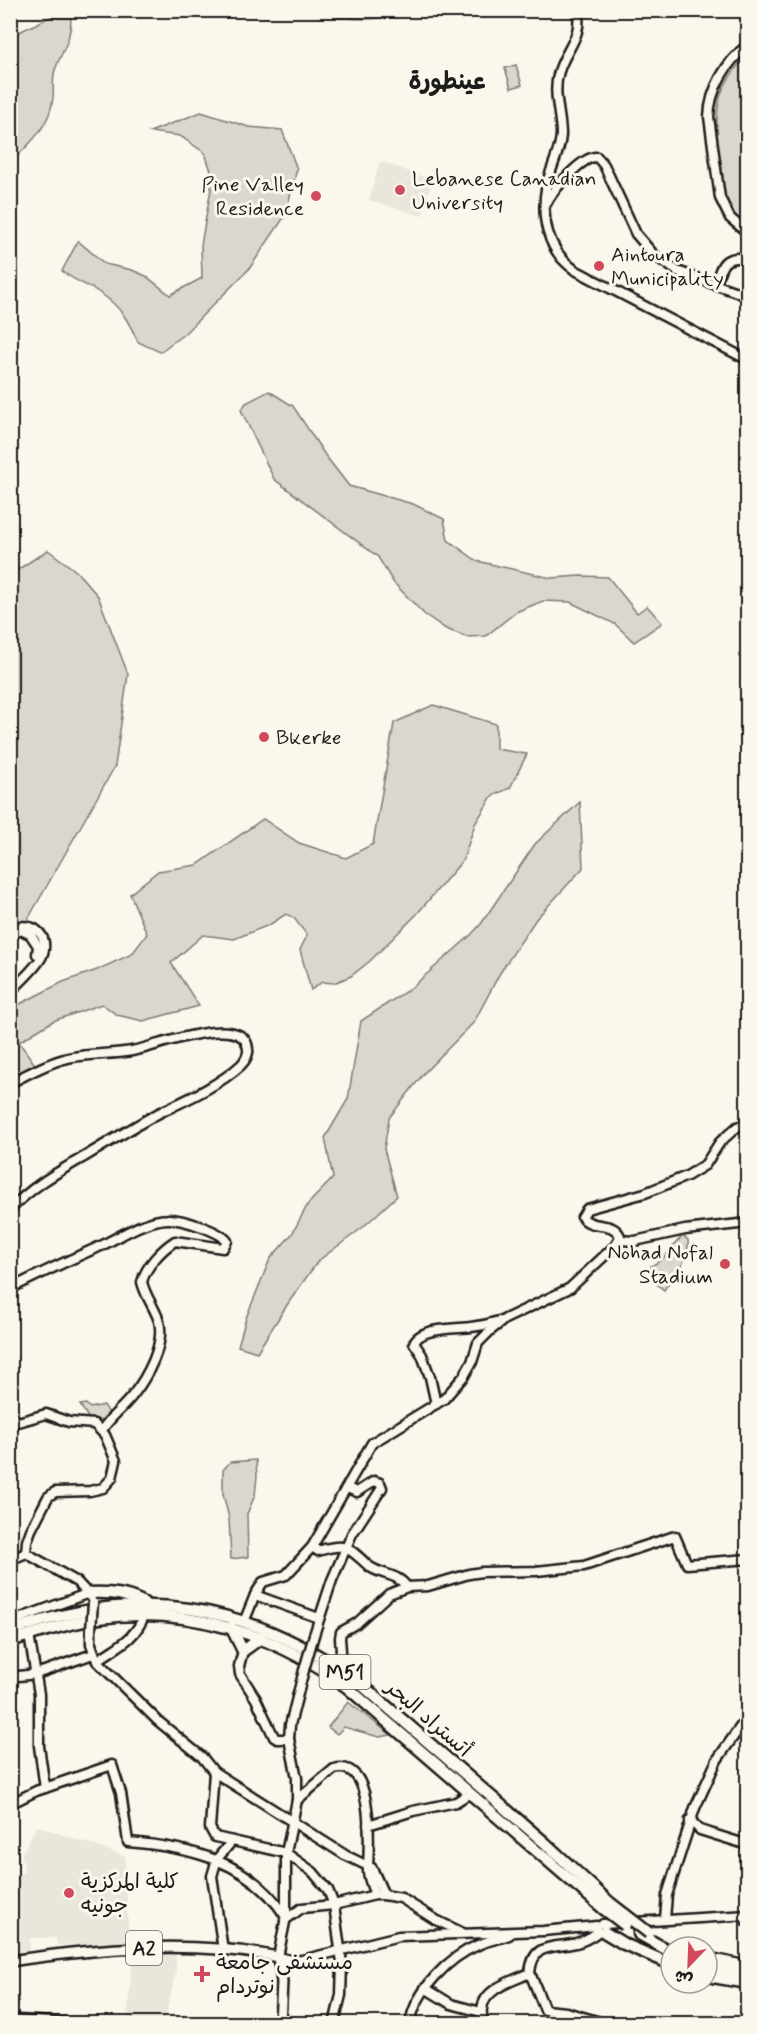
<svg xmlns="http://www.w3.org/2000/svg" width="758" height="2034" font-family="Mynerve,'Playpen Sans Arabic',sans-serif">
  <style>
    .built { fill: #eae6dc }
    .green { fill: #dad7ce; stroke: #7b7a75; stroke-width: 1.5 }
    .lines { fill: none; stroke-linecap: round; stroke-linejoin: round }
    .secondary-casing { stroke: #1c1c1c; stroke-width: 13 }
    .primary-casing { stroke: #1c1c1c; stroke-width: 14 }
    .highway-casing { stroke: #1c1c1c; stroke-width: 15 }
    .secondary { stroke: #fbf7ec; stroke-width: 8 }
    .primary { stroke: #fbf7ec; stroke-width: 9 }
    .highway { stroke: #fbf7ec; stroke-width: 10 }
    .secondary-bridge-casing { stroke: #1c1c1c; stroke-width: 13; stroke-linecap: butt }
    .highway-bridge-casing { stroke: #1c1c1c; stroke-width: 15; stroke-linecap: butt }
    .secondary-bridge { stroke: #fbf7ec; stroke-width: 8 }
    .highway-bridge { stroke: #fbf7ec; stroke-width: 10 }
    .poi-dot { fill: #d1495b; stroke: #fbf7ec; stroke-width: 2 }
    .labels { text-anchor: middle; stroke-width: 6; stroke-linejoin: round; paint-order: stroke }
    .shield { fill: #fbf7ec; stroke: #5f5e5a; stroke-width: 1.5 }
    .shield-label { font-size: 20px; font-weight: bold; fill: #1c1c1c }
    .poi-label { font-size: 21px; fill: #1c1c1c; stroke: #fbf7ec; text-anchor: start }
    .street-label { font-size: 21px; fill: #1c1c1c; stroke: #fbf7ec }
    .quarter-label { font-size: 24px; font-weight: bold; fill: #1c1c1c; stroke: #fbf7ec }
  </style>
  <rect width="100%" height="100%" fill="#fbf7ec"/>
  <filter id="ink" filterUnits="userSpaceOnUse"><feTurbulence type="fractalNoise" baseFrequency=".0167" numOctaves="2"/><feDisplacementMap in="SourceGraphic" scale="12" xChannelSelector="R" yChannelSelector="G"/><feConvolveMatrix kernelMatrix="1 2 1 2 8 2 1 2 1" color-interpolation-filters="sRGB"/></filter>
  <g filter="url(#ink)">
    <g class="built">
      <path d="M380,161L432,180L422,216L369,200Z"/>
      <path d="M37,1826L125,1856L129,1944L57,1945L56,1938H30L29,1956L11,1958V1876L24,1873L22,1853Z"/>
      <path d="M133,1951L176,1953V1972L164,2023L127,2018Z"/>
    </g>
    <g class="green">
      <path d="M341,11V10L401,11L396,17L367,19L338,18Z"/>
      <path d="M50,17L71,18C71,42 62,50 55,70C52,79 54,89 53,98C50,126 30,144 11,162V36Z"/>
      <path d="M747,55V227C742,222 734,217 731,211C718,185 713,126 720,97C725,81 736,67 747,55Z"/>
      <path d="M516,65L522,85L511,88L505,68Z"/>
      <path d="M201,112L249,127L282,130L297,169L285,216L249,269L184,334L160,352L138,342C128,320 121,307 100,293C88,285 74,281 62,271L78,241L105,264L132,270L146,276L170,295L202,278L201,245L213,177L205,153L180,136L150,132Z"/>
      <path d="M269,391L293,406L325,455L349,486L413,504L444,519L448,540L477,561L551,578L580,576L608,577L637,613L647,606L662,623L634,642L615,624L570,602L543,601L516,612L486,636L467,637L446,629L424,614L393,582L378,557L274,479L241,410L246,403Z"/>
      <path d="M48,550L76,571L98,596L128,674L115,766L11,949V574Z"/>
      <path d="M433,705L496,724V749L527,754L510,788L492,796L475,824L463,860L416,915L370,961L351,976L334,983L322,982L311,990L300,950L307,935L294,918L286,914L269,925L234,939L203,935L171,963L199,1006L143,1021L117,1015L102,1004L53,1021L19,1042L36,1066L11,1080L10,1011L16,1006L63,982L97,970L132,954L147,934L130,894L158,871L197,865L263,819L299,843L346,858L373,844L394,723Z"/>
      <path d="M580,802L583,868L536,919L500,973L474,1022L424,1073L389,1118L384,1149L397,1196L362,1228L318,1261L289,1302L257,1352L238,1346L246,1318L270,1259L292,1234L308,1204L333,1178L325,1138L348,1099L361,1021L411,988L470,936L481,924L535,844Z"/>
      <path d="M683,1236L688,1240C690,1261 675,1273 664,1290L650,1278L651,1266C670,1257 668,1248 683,1236Z"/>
      <path d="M86,1404L90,1408L104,1405L109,1413L101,1420L89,1419L80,1405Z"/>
      <path d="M256,1460L257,1477L255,1495L247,1514L248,1557L231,1559L229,1518L223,1494V1470L230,1462Z"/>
      <path d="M348,1702L391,1735L379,1737L344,1727L337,1734L328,1727Z"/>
    </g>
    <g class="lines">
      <g class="secondary-casing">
        <g id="secondary">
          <path d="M577,10C584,38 563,51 558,75C553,95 561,115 561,135C560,152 551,167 547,184C540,216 547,251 575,270L748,360"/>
          <path d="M748,45C726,62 710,89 709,117L720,198L730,218L748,233"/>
          <path d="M546,204C552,191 583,155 597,157L604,165L636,234L654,255L677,271L748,296"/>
          <path d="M716,283C722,262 724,256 748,258"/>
          <path d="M10,929C31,920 51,934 42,956C37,967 19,983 10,992"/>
          <path d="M10,935L21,930L30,934L38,946L37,954"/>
          <path d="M10,1083C28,1074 45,1064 64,1059C83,1053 111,1055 132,1051C153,1048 245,1010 248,1049C249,1054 245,1061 241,1065C218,1086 186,1100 159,1113C133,1127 109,1142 84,1157C58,1172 31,1187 10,1210"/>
          <path d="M619,1240L635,1241L685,1230L748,1223"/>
          <path d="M10,1289C40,1273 72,1259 103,1245C122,1235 146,1220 167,1219C180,1218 220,1231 227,1241L223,1248L175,1241C161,1250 146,1266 142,1282C145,1296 155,1308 159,1321C165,1345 147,1377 133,1395C123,1408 111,1416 102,1430"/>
          <path d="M436,1404L430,1377L422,1355L414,1343C420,1327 456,1329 471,1327C480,1326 490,1324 499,1321"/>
          <path d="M10,1416L18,1422L46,1414L69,1422L94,1424L105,1435L116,1461L112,1478L103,1488L90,1491L55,1492L48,1497L31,1530L27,1541L26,1553L77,1582L91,1597"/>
          <path d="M312,1547L318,1551C325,1549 334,1546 342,1547C353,1549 361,1560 370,1567C384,1576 397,1573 407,1587"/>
          <path d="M10,1560L26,1553"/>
          <path d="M255,1595L319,1618"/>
          <path d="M10,1622L89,1593"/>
          <path d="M244,1622L255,1595L263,1582L286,1575L312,1547L372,1443L444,1399L464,1376L472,1362L478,1343L490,1331L505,1319L570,1288L616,1245L620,1236C613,1220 592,1230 582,1217L587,1209L645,1193L687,1176L705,1165L720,1142L737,1127L748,1123"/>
          <path d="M91,1629V1644L97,1661L158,1721L202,1757L214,1772L345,1855L372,1868L384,1895"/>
          <path d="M29,1635L39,1694V1746L45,1788"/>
          <path d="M314,1635L332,1580L352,1534L382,1488L380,1483L374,1481L357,1492L347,1488"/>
          <path d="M243,1651L239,1666L240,1674L256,1699L274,1737L277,1739H289"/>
          <path d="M97,1661C117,1646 134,1641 144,1616"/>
          <path d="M337,1666L341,1651L340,1638L341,1632L357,1623L389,1594L407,1587L428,1586L469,1574L482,1572L536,1571L584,1566L675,1536L687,1564L748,1559"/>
          <path d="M304,1670L290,1725L289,1739L297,1778V1800L286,1853V1917L278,1957L294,1961L302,1960L399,1936L543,1931L597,1926"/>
          <path d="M10,1677L36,1674L93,1654"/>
          <path d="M214,1772L210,1828L215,1837L286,1853L313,1872L328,1890L334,1905L342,1963L341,1995L334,2024"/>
          <path d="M297,1800L334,1769C375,1758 369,1845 368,1868C367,1876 372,1887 375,1895"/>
          <path d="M10,1804L36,1791L112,1765L121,1793L128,1842C189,1847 251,1861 286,1917"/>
          <path d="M690,1820L700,1830L748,1845"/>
          <path d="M368,1825L413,1811L456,1802L470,1793"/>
          <path d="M665,1919L667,1895L695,1808L717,1760L748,1716"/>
          <path d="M285,1920L302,1908L334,1905L375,1895H384L401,1898L436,1920L463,1933"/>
          <path d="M603,1924L748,1915"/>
          <path d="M223,1950L212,1876L217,1859L232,1841"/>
          <path d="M530,1973L545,2010L566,2012L607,2024"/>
          <path d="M425,1988L451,2004L481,2012"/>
          <path d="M410,2024C415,1991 449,1957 478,1945C488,1940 499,1939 509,1935"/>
          <path d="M484,2024C483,2019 481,2014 482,2009C484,1988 515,1980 530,1973C533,1941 553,1949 576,1943C585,1941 591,1937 598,1932"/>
        </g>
      </g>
      <g class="primary-casing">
        <g id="primary">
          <path d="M10,1961C97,1948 192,1940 278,1957L282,1982L280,2024"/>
          <path d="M280,1965L294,1961"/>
          <path d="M10,2020L77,2024"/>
        </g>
      </g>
      <g class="highway-casing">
        <g id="highway">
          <path d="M89,1593C107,1592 129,1594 144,1603"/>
          <path d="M231,1627L243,1651L261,1638"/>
          <path d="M10,1631C139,1585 244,1602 355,1679L545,1843L610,1903"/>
          <path d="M10,1641C39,1632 69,1623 99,1618C188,1605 277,1635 348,1688L604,1909"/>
          <path d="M746,1916L748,1922"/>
          <path d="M604,1932L624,1944L671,1964"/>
          <path d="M639,1934L671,1952"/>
          <path d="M707,1958L748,1967"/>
          <path d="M707,1966L748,1975"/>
          <path d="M707,1976L748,1983"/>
        </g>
      </g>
      <use href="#secondary" class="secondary"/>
      <use href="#primary" class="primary"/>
      <use href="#highway" class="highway"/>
      <g class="secondary-bridge-casing">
        <g id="secondary-bridge">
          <path d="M91,1629L93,1603"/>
          <path d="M304,1670L314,1635"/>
        </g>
      </g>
      <g class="highway-bridge-casing">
        <g id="highway-bridge">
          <path d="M610,1903L649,1933"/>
          <path d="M604,1909L625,1925"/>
        </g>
      </g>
      <use href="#secondary-bridge" class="secondary-bridge"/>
      <use href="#highway-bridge" class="highway-bridge"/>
    </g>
  </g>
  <g class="poi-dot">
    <circle cx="400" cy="190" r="6"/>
    <circle cx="316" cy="196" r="6"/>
    <circle cx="599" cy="266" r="6"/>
    <circle cx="264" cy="737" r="6"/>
    <circle cx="725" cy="1264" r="6"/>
    <circle cx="69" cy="1893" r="6"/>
    <path d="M199 1965h6v6h6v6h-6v6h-6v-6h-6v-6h6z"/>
  </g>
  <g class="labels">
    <g class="shield">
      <rect x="319.5" y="1655" width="51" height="34" rx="4.5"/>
      <rect x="126" y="1931" width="36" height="34" rx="4.5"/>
    </g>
    <g class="shield-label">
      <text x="345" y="1679">M51</text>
      <text x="144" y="1955">A2</text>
    </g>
    <g class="poi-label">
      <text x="412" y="185">Lebanese Canadian<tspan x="412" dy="24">University</tspan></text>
      <text x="304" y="191" text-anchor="end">Pine Valley<tspan x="304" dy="24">Residence</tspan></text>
      <text x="611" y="261">Aintoura<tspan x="611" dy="24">Municipality</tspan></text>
      <text x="276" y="744">Bkerke</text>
      <text x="713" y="1259" text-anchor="end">Nohad Nofal<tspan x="713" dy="24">Stadium</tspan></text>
      <text x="81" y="1888">كلية المركزية<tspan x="81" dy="24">جونيه</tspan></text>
      <text x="216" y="1969">مستشفى جامعة<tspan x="216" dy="24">نوتردام</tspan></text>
    </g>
    <g class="street-label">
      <text transform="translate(429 1718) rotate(41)" y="7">أتستراد البحر</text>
    </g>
    <g class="quarter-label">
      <text x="447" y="89">عينطورة</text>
    </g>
  </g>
  <rect width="758" height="2034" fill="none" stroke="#fbf7ec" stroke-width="36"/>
  <rect x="18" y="18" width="722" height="1998" fill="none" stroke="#1c1c1c" stroke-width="2" filter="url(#ink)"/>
  <g transform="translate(689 1965) rotate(203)"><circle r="28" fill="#fbf7ec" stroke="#a29f99" stroke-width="1.5"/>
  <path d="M0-4.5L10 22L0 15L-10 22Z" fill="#d1495b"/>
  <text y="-9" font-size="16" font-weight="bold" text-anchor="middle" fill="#1c1c1c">ش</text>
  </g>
</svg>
